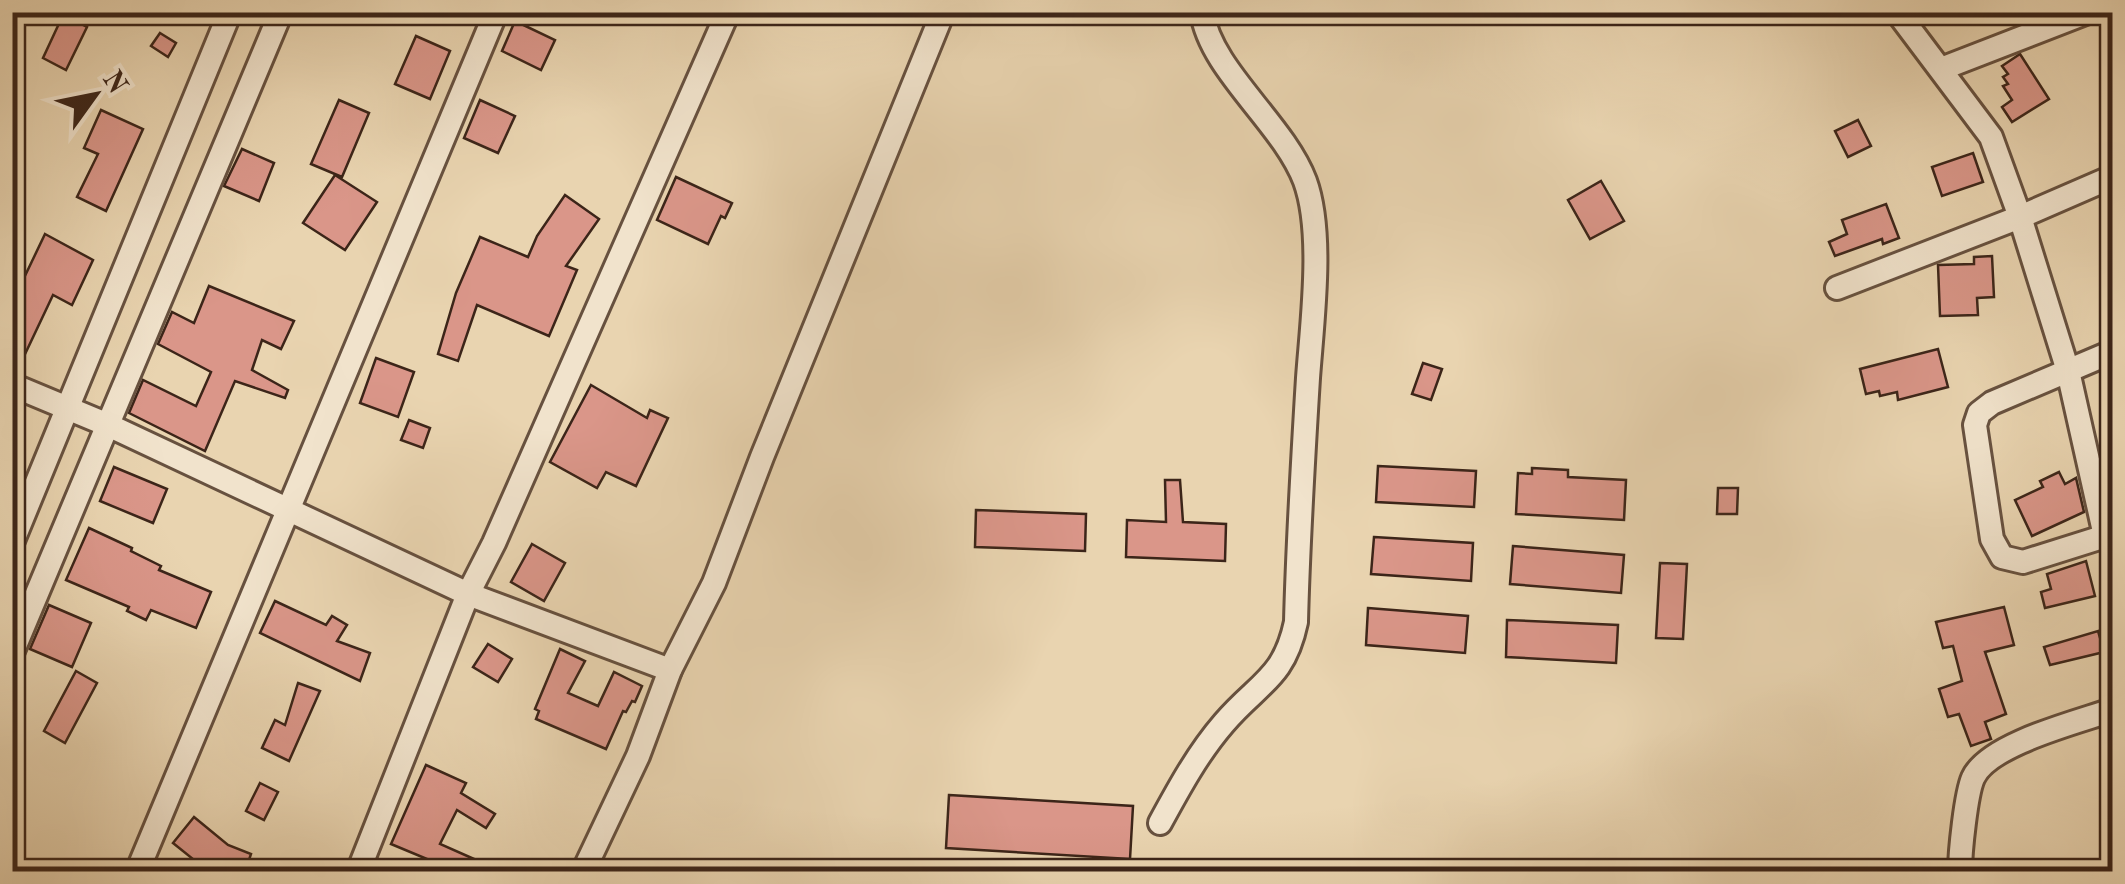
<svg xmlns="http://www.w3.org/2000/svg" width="2125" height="884" font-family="'Old Standard TT',serif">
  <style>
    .building { fill: #da9689; stroke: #3c2519; stroke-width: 2.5 }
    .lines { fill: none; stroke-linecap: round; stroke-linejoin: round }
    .street-casing { stroke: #67513f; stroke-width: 28 }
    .street { stroke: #f1e3cc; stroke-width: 22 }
  </style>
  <rect width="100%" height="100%" fill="#e9d4b0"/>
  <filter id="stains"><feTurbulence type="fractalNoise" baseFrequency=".002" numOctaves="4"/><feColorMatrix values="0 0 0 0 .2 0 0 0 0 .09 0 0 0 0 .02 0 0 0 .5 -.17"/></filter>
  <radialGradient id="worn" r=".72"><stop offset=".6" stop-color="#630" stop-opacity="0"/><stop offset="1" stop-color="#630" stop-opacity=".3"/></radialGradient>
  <g class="building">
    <path d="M63,15L87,27L66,70L43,58Z"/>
    <path d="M515,21L555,40L541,70L502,51Z"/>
    <path d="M160,33L176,43L168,57L151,46Z"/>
    <path d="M416,36L450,51L430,99L395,84Z"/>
    <path d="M2020,54L2049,99L2012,122L2002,107L2012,100L2003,86L2008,84L2003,77L2008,74L2002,66Z"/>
    <path d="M339,100L369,113L342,177L311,164Z"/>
    <path d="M480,100L515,116L498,153L464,138Z"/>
    <path d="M101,110L143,129L106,211L77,197L98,154L84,148Z"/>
    <path d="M1858,120L1871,146L1848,157L1835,131Z"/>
    <path d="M242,149L274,163L259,201L224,186Z"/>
    <path d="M1973,153L1983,182L1942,196L1932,167Z"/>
    <path d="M335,175L377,202L345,250L303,223Z"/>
    <path d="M676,177L732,203L725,218L721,216L708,244L657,220Z"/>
    <path d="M1601,181L1624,221L1590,239L1568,200Z"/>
    <path d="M565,195L599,219L566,266L577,270L549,336L477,305L458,361L438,354L456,293L480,237L528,257L537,236Z"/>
    <path d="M1886,204L1899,238L1883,244L1882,239L1835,256L1829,242L1847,234L1842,220Z"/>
    <path d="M45,234L93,260L72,305L53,295L17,371L12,370V303Z"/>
    <path d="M1992,256L1994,297L1977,298L1978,315L1940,316L1938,265L1974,264V257Z"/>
    <path d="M209,286L294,321L281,349L262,340L252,370L288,390L285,398L235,381L205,451L129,413L143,380L196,406L211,372L158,344L172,312L194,323Z"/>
    <path d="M1938,349L1948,387L1898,400L1897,392L1880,396L1879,391L1866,394L1860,369Z"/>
    <path d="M376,358L414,372L398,417L360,403Z"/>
    <path d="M1423,363L1442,369L1431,400L1412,394Z"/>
    <path d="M591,385L647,418L650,410L668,418L636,486L606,472L597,488L550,462Z"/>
    <path d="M409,420L430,428L423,448L401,440Z"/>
    <path d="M1378,466L1476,471L1474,507L1376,502Z"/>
    <path d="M114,467L167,489L153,523L100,501Z"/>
    <path d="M1532,468L1568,470V477L1626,480L1624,520L1516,514L1518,473L1532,474Z"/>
    <path d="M2059,472L2065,484L2076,478L2084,512L2032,536L2015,500L2043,487L2040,481Z"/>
    <path d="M1165,480H1180L1183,522L1226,524L1225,561L1126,557L1127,520L1166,522Z"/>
    <path d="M1718,488H1738L1737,514H1717Z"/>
    <path d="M976,510L1086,514L1085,551L975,547Z"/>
    <path d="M89,528L132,548L131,551L161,566L159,570L211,592L196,628L151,610L146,620L127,611L129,607L66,580Z"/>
    <path d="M1374,537L1473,543L1471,581L1371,574Z"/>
    <path d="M532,544L565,563L544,601L511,582Z"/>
    <path d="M1513,546L1624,555L1621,593L1510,584Z"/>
    <path d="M2086,561L2095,596L2045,608L2041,592L2051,589L2047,574Z"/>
    <path d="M1660,563L1687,564L1683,639L1656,638Z"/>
    <path d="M275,601L326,625L332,616L347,625L337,641L370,653L360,681L260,633Z"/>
    <path d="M49,605L91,623L72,667L30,649Z"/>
    <path d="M2004,607L2014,645L1985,652L2006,714L1985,722L1991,739L1971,746L1959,714L1948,717L1939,689L1962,681L1953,646L1943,648L1936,622Z"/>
    <path d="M1368,608L1468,616L1465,653L1366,645Z"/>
    <path d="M1507,620L1618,625L1616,663L1506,657Z"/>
    <path d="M2098,631L2104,652L2050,665L2044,647Z"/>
    <path d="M488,644L512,659L498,682L473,667Z"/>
    <path d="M560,649L585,661L568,693L598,706L614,672L642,686L635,702L632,701L626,712L623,711L606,749L536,719L539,711L535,709Z"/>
    <path d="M76,671L97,683L65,743L44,731Z"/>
    <path d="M298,683L320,691L289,761L262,748L275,720L285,725Z"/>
    <path d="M426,765L466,783L461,793L495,814L486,828L457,810L440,844L474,859L468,872H458L391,844Z"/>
    <path d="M260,783L278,792L264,820L246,811Z"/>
    <path d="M949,795L1133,806L1130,859L946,848Z"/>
    <path d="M194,817L228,845L251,854L245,872H225L199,864L173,843Z"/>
  </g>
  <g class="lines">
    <g class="street-casing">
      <g id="street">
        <path d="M1897,12L1991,137L2020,217L2068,371L2105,536"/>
        <path d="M1941,69L2088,12"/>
        <path d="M1837,288L2020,217L2112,177"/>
        <path d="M2112,352L1992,403L1979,413L1975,425L1992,539L2002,557L2023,562L2112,534"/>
        <path d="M12,385L108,425L468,594L670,670"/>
        <path d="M12,543L230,12"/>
        <path d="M12,653L281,12"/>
        <path d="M1160,823C1179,788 1198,753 1224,723C1258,683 1284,679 1296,622C1298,541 1303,459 1308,378C1312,322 1324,233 1305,181C1283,123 1210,70 1202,12"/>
        <path d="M137,872L496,12"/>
        <path d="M358,872L468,594L494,543L728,12"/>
        <path d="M583,872L638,756L670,670L714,583L762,457L943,12"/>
        <path d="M1960,872C1960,852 1966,794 1973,778C1988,744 2078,722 2112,710"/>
      </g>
    </g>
    <use href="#street" class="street"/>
  </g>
  <rect width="2125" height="884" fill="none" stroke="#e9d4b0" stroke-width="50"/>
  <rect x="15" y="15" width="2095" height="854" fill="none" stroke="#3c2519" stroke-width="5"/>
  <rect x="25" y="25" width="2075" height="834" fill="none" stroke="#3c2519" stroke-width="2.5"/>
  <g transform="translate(95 95) rotate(57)" stroke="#f1e3cc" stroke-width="8" paint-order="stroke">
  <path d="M0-8L18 38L0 25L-18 38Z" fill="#3c2519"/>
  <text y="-15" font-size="28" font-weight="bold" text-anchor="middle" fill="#3c2519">N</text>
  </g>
  <rect width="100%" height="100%" filter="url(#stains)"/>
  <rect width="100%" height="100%" fill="url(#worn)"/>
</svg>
